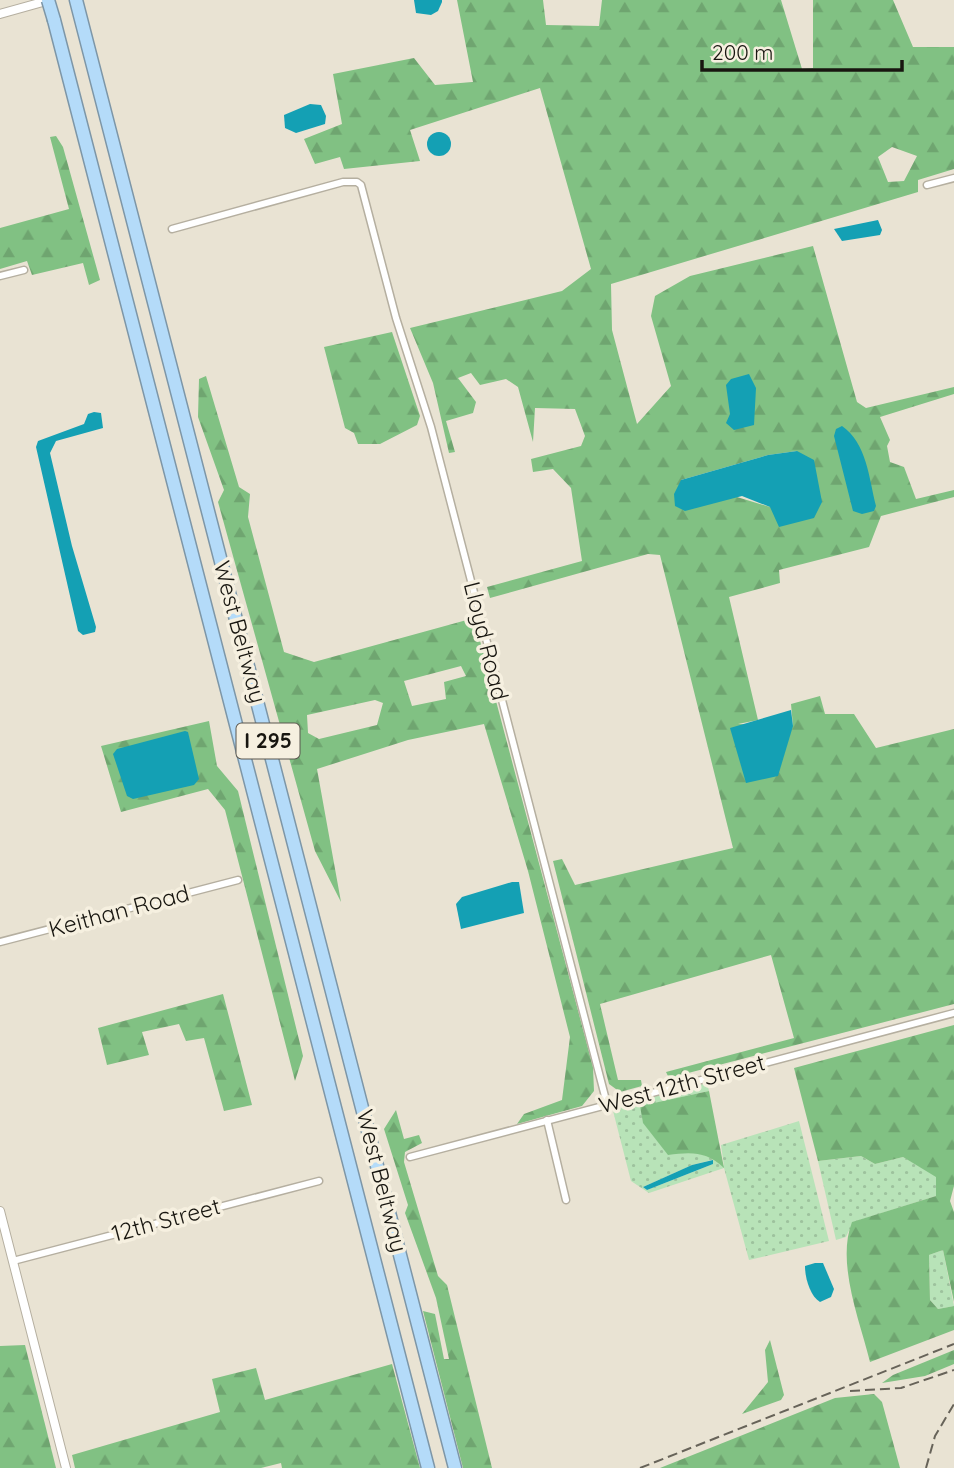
<svg xmlns="http://www.w3.org/2000/svg" width="954" height="1468" font-family="Quicksand,sans-serif">
  <style>
    .grass { fill: url(#grass-dots); fill-rule: evenodd }
    .forest { fill: url(#forest-firs); fill-rule: evenodd }
    .water { fill: #14a0b4 }
    .lines { fill: none; stroke-linecap: round; stroke-linejoin: round }
    .minor-casing { stroke: #b5afa0; stroke-width: 9 }
    .tertiary-casing { stroke: #b5afa0; stroke-width: 10 }
    .motorway-casing { stroke: #7d96a7; stroke-width: 15 }
    .minor { stroke: #fff; stroke-width: 6 }
    .tertiary { stroke: #fff; stroke-width: 8 }
    .motorway { stroke: #b4dbf9; stroke-width: 12 }
    .rail { stroke: #676359; stroke-width: 2; stroke-dasharray: 10 5; stroke-linecap: butt }
    .motorway-bridge-casing { stroke: #7d96a7; stroke-width: 15; stroke-linecap: butt }
    .motorway-bridge { stroke: #b4dbf9; stroke-width: 12 }
    .labels { text-anchor: middle; stroke-width: 7; stroke-linejoin: round; paint-order: stroke }
    .shield { fill: #f6f0e0; stroke: #5b574e; stroke-width: 2 }
    .shield-label { font-size: 21px; font-weight: bold; fill: #181610 }
    .street-label { font-size: 23px; fill: #181610; stroke: #f6f0e0 }
  </style>
  <defs>
    <pattern id="grass-dots" width="8" height="8" patternUnits="userSpaceOnUse" patternTransform="scale(1.75)"><rect width="8" height="8" fill="#b8e3b8"/><path d="M2 2h.1M6 6h.1" fill="none" stroke="#9dc29d" stroke-width="1.8" stroke-linecap="round"/></pattern>
    <pattern id="forest-firs" width="22" height="20" patternUnits="userSpaceOnUse" patternTransform="scale(1.75)"><rect width="22" height="20" fill="#81c183"/><path d="M5 1l3.5 6h-7zM16 11l3.5 6h-7z" fill="#6fa570"/></pattern>
  </defs>
  <rect width="100%" height="100%" fill="#e9e3d3"/>
  <g class="grass">
    <path d="M707,1083L709,1091L641,1106L643,1122L668,1154C690,1152 705,1151 724,1166L721,1145L799,1121L829,1241L749,1260L724,1168L649,1193L631,1181L612,1107ZM712,1160L713,1164L647,1190L643,1187L692,1165Z"/>
    <path d="M861,1156L875,1164L903,1157L936,1176V1196L853,1222L846,1237L836,1240L818,1161Z"/>
    <path d="M943,1250L954,1306L938,1309L930,1300L929,1255Z"/>
  </g>
  <g class="forest">
    <path d="M457,0H543L546,25L599,26L602,0H781L802,69L813,68V0H893L913,47H954V169L918,180V192L611,284L612,330L637,424L671,386L651,316L655,296L690,276L813,246L857,402L866,408L954,387V394L880,417L890,440L887,446L890,462L904,467L916,499L954,490V497L881,516L869,547L779,570L780,583L729,597L758,720L738,724L793,726L791,704L820,696L825,714H854L876,748L954,729V1004L669,1078L666,1072L794,1038L771,955L600,1004L618,1080H641L642,1086L620,1092L609,1084L553,861L562,859L575,885L733,848L660,555L648,554L490,598L487,587L582,561L571,488L553,469L533,472L531,459L581,446L585,436L575,409L535,408L533,442L518,387L506,379L480,385L471,373L458,378L476,402L473,413L446,421L455,452L449,453L433,383L410,328L562,291L591,269L540,88L410,130L420,161L344,169L340,157L315,164L304,139L342,124L333,74L414,58L435,85L473,82ZM892,147L917,156L904,181L888,182L878,157ZM797,451L770,507L681,480L768,455Z"/>
    <path d="M56,136L63,147L100,280L89,285L83,263L32,275L27,261L0,269V228L69,209L50,137Z"/>
    <path d="M392,332L420,416L417,425L380,444H358L354,433L345,428L324,347Z"/>
    <path d="M206,376L239,487L250,494L248,517L284,652L314,662L474,618L593,1067L594,1091L582,1106L517,1124L524,1114L562,1100L570,1037L528,871L484,724L408,740L317,769L341,902L315,851L218,502L224,490L198,417L199,379ZM461,666L466,676L444,682L446,699L412,706L404,681ZM375,700L383,703L377,725L319,739L308,733L307,715Z"/>
    <path d="M209,721L217,766L238,791L303,1056L295,1081L225,810L208,789L121,812L101,746Z"/>
    <path d="M223,994L252,1105L224,1111L204,1038L186,1041L179,1024L142,1032L149,1055L107,1065L98,1028Z"/>
    <path d="M954,1025V1186L950,1201L954,1212V1302L943,1250L929,1255L930,1300L938,1309L954,1306V1330L870,1362C860,1321 836,1263 852,1222L936,1196V1177L903,1157L875,1164L861,1156L818,1161L794,1068Z"/>
    <path d="M709,1091L724,1168C706,1151 691,1152 668,1155L643,1123L640,1106Z"/>
    <path d="M396,1110L404,1139L419,1135L422,1143L405,1152L404,1162L438,1276L447,1285L492,1468H463L423,1311L435,1314L444,1359H449L436,1298L405,1213L408,1205L384,1129Z"/>
    <path d="M770,1340L784,1395L781,1400L742,1414L768,1382L765,1350Z"/>
    <path d="M25,1345L56,1468H0V1346Z"/>
    <path d="M954,1350V1364L925,1376L882,1383L893,1375Z"/>
    <path d="M392,1364L420,1468H282L281,1463L261,1468H75L72,1455L220,1412L212,1379L256,1368L265,1400Z"/>
    <path d="M874,1394L882,1402L900,1468H660L835,1398Z"/>
  </g>
  <g class="water">
    <path d="M414,0H442V2L438,11L431,15L416,13Z"/>
    <path d="M310,104L321,105L326,116L325,124L296,133L285,128L284,115Z"/>
    <circle cx="439" cy="144" r="12"/>
    <path d="M878,220L882,230L880,235L842,241L834,229Z"/>
    <path d="M749,374L756,388L754,425L734,430L726,423L730,414L726,385L731,379Z"/>
    <path d="M94,412L101,413L103,428L56,441L50,453L72,546L96,627L95,632L83,635L78,631L36,447L38,441L84,424L88,414Z"/>
    <path d="M842,426C867,443 869,479 876,506L874,511L862,514L853,511L834,436L836,429Z"/>
    <path d="M797,451L814,460L822,502L814,518L779,527L770,507L742,496L685,511L675,506L674,494L681,480L768,455Z"/>
    <path d="M791,710L793,726L778,776L746,783L730,728Z"/>
    <path d="M185,731L188,732L199,779L194,785L133,799L127,796L113,754L117,749Z"/>
    <path d="M512,882H519L524,913L461,929L456,904L462,897Z"/>
    <path d="M713,1160V1164L647,1190L643,1187L692,1165Z"/>
    <path d="M815,1263H823L834,1289L831,1297L820,1302C810,1296 805,1278 805,1266Z"/>
  </g>
  <g class="lines">
    <g class="minor-casing">
      <g id="minor">
        <path d="M927,185L954,178"/>
        <path d="M172,229L343,182H357L361,185L396,318L431,427L607,1104"/>
        <path d="M0,276L24,270"/>
        <path d="M0,942L238,880"/>
        <path d="M547,1120L566,1200"/>
        <path d="M410,1157L954,1013"/>
        <path d="M13,1261L319,1181"/>
      </g>
    </g>
    <g class="tertiary-casing">
      <g id="tertiary">
        <path d="M0,14L50,0"/>
        <path d="M0,1211L66,1468"/>
      </g>
    </g>
    <g class="motorway-casing">
      <g id="motorway">
        <path d="M76,0L455,1468"/>
        <path d="M54,20L428,1468"/>
      </g>
    </g>
    <use href="#minor" class="minor"/>
    <use href="#tertiary" class="tertiary"/>
    <use href="#motorway" class="motorway"/>
    <g class="rail">
      <path d="M850,1391L901,1388L954,1370"/>
      <path d="M640,1468L954,1344"/>
      <path d="M926,1468L935,1436L954,1404"/>
    </g>
    <g class="motorway-bridge-casing">
      <path id="motorway-bridge" d="M48,0L54,20"/>
    </g>
    <use href="#motorway-bridge" class="motorway-bridge"/>
  </g>
  <g class="labels">
    <rect class="shield" x="236.5" y="723.5" width="63" height="35" rx="5"/>
    <g class="shield-label">
      <text x="268" y="748">I 295</text>
    </g>
    <g class="street-label">
      <text transform="translate(240 632) rotate(75)" y="8">West Beltway</text>
      <text transform="translate(486 641) rotate(76)" y="8">Lloyd Road</text>
      <text transform="translate(119 911) rotate(-15)" y="8">Keithan Road</text>
      <text transform="translate(682 1084) rotate(-15)" y="8">West 12th Street</text>
      <text transform="translate(382 1181) rotate(76)" y="8">West Beltway</text>
      <text transform="translate(166 1220) rotate(-15)" y="8">12th Street</text>
    </g>
  </g>
  <path d="M702 60v10h200v-10" fill="none" stroke="#181610" stroke-width="3.5"/>
  <text x="712" y="60" font-size="21" fill="#181610" stroke="#f6f0e0" stroke-width="5" paint-order="stroke">200 m</text>
</svg>
